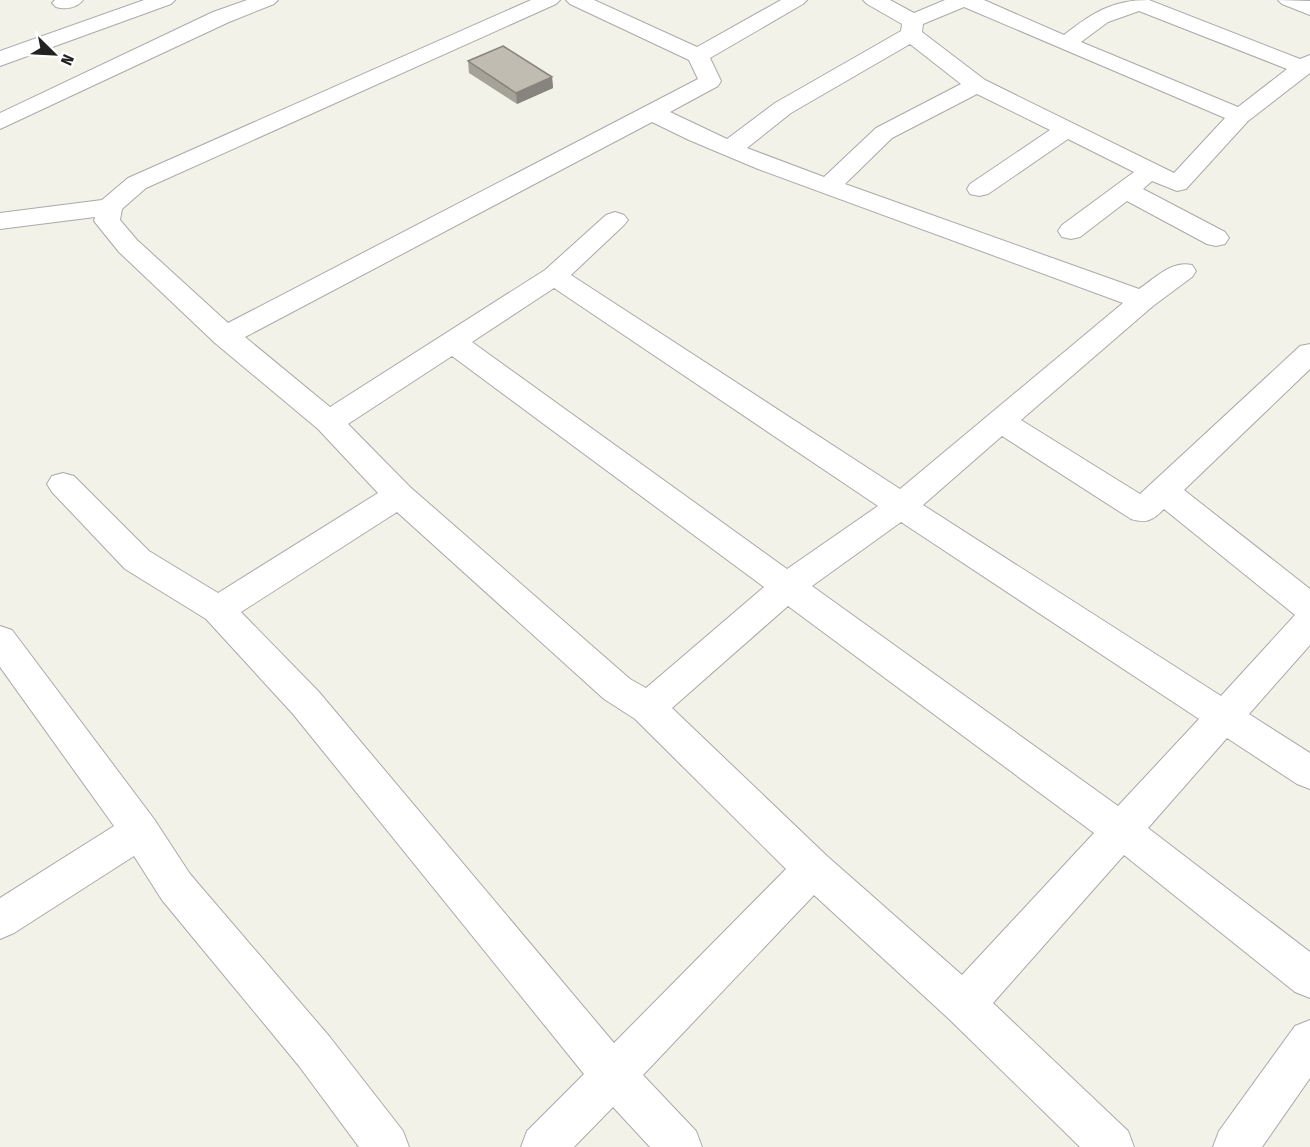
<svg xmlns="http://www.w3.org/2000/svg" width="1310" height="1147" font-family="'Fira Sans Condensed',sans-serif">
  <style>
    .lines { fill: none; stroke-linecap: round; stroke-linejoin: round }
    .street-casing { stroke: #a9a9a9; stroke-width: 2 }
    .street { fill: #fff; fill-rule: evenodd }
    .wall { fill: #a5a298 }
    .shaded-wall { fill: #86847c }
    .building { fill: #c0bcb1; stroke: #86847c; stroke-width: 1.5 }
  </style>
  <rect width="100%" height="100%" fill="#f3f2e8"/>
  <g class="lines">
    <g class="street-casing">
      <g id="street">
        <path d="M55,0H83C77,8 65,10 56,7L52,3Z"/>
        <path d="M144,0H175L171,4L0,66V51Z"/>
        <path d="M247,0H278L274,4L229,22L0,129V113L213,12Z"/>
        <path d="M531,0H560L556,4L146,188L122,209L120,220L137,240L228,323L698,79L689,60L570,4L566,0H594L697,47L781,0H807L803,4L710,58L721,81L718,86L670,112L727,139L775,103L901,31L902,24L867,4L863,0H890L914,13L945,0H984L1064,35C1092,13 1112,0 1149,0L1300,59L1310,55V73L1248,121L1186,189L1177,191L1152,181L1143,189L1225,232L1229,238L1225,244L1216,246L1207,244L1127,201L1080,237L1071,239L1062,237L1058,231L1062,225L1134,172L1068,139L988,194L979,196L970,194L967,189L970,184L1050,130L977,94L892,138L845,184L1139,289C1155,278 1172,260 1192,265L1196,271L1192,277L1153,306L1021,420L1140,494L1300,346L1310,344V369L1184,490L1310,589V645L1249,714L1310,753V789L1297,784L1227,738L1148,828L1310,952V998L1295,992L1124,855L993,1003L1128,1131L1134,1147H1080L949,1019L814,895L643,1075L696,1131L702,1147H650L613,1107L574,1147H521L527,1131L584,1074L293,714L206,619L125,569L52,492L47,484L52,476L63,473L74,476L149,551L218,593L378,493L318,429L215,343L119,252L94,221L95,217L0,229V213L102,200L128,178ZM964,7L1225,118L1174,173L985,80L922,32L923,24ZM1139,11L1287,69L1238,107L1081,42L1108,22ZM910,44L961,84L876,128L824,177L747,148L791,113ZM652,122L689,140L758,169L1123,303L900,489L571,275L624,225L628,220L624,215L615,212L606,215L545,270L330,407L245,337ZM554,288L878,506L787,569L472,342ZM452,356L764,587L646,688L630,679L410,487L348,424ZM1002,436L1131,519C1147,524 1153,520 1164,509L1295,615L1221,696L923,505ZM397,512L604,699L635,719L786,869L614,1043L319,692L241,612ZM901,522L1199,719L1118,806L812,586ZM788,606L1094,833L962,975L827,856L672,708Z"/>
        <path d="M1278,0L1310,1V15L1282,4Z"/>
        <path d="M0,626L12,630L154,819L190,874L329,1036L403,1131L409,1147H359L299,1066L162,900L134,856L14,933L0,939V898L114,826L0,667Z"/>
        <path d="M1310,1020V1078L1262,1147H1213L1219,1131L1295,1026Z"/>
      </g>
    </g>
    <use href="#street" class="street"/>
  </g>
  <path class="wall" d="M468,61L552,77L553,88L517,104L469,73Z"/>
  <path class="shaded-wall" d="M552,77L553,88L517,104L516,93Z"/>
  <path class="building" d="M503,46L552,77L516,93L468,61Z"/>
  <g transform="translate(54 54) rotate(114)" stroke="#ffffff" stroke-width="4.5" paint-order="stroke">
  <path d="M0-4.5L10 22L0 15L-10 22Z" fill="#222222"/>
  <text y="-9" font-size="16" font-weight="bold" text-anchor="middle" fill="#222222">N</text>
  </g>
</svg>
